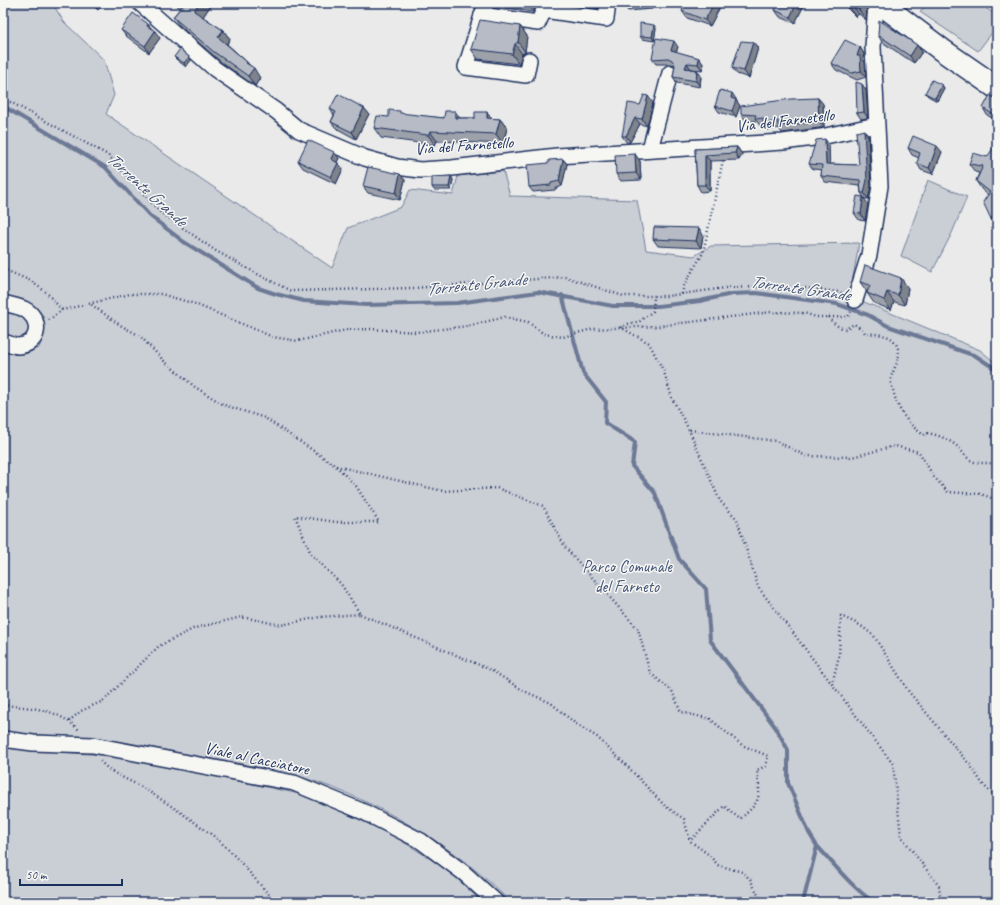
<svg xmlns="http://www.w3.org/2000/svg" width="1000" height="905" font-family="Caveat,sans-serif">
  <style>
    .green { fill: #caced5; stroke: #727e9a }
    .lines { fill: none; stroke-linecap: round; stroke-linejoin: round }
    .stream { stroke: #6c7995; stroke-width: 4 }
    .street-casing { stroke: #1b2f5e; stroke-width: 18 }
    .secondary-casing { stroke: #1b2f5e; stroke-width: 25 }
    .path { stroke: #1b2f5e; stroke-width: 2.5; stroke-dasharray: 1 3; stroke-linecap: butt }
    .street { stroke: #f6f6f2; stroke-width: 15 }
    .secondary { stroke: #f6f6f2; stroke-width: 22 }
    .wall { fill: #9da1aa; stroke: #1b2f5e }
    .shaded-wall { fill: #7f838b; stroke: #1b2f5e }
    .building { fill: #b6bbc6; stroke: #1b2f5e }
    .labels { text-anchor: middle; stroke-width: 3; stroke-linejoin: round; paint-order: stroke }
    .street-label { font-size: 17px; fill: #1b2f5e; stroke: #f6f6f2 }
    .park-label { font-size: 17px; fill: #47577c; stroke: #f6f6f2 }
    .water-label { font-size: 18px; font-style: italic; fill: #44547a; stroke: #f6f6f2 }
  </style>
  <rect width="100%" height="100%" fill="#e9eae9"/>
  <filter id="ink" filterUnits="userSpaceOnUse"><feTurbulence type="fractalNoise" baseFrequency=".025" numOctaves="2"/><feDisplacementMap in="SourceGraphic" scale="8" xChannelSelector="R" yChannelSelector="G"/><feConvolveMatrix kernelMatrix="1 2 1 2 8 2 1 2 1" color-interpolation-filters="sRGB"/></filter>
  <g filter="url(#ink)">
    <g class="green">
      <path d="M3,3H52L64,22L104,60L114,95L106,114L332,268L348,228L401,207L410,190L453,195L458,176L503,171L510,196L637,200L646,250L694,256L711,246L859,243L851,289L864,302L980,350L997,364V902H510C457,846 365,793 290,774C257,766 223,761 189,755C160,750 131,742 102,739C69,736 36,736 3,731V346L23,351L39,348C54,309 37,305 3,296Z"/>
      <path d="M928,3H979L997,16V26L978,51L920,12Z"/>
      <path d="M928,180L967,197L952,233L932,272L901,256Z"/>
      <path d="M3,309L17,313L28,319L30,327L26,334L19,339L3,336Z"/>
      <path d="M3,748L117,756L305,795L389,833L447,869L482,902H3Z"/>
    </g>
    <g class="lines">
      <g class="stream">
        <path d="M3,106L105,167L150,216L184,242L258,288L276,294L304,301L366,305L457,303L538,292L613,306H658L700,301L732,294L756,293L837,304L868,315L888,326L976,356L997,370"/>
        <path d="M562,295L583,373L606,402L605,423L635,442L632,466L655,493L679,559L706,589L710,640L776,728L788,750V783L809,833L817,846L803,902"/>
        <path d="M817,846C835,865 852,888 874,902"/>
      </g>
      <g class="street-casing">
        <g id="street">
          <path d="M140,3L215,69L276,111L299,130L365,158L397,167L420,170L452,168L557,156L783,142L821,137L876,125"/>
          <path d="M486,3L466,67L526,75L529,60"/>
          <path d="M482,15L538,23L544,10L606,19L608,3"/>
          <path d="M650,149L670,73"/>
          <path d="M855,300L869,255L880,186L873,47L876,3"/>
          <path d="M3,303C10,305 18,306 24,309C42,318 41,345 18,346C14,346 8,343 3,342"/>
          <path d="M3,739L33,743L93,745L294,783L364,812L421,841L464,873L496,902"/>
        </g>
      </g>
      <g class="secondary-casing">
        <path id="secondary" d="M880,3L942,50L997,88"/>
      </g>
      <g class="path">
        <path d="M3,98L108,155L160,212L216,251L263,277L291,291L413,288L566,277L623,296H667L725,288L756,287H797L839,292L844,294"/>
        <path d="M3,269L31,281L47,293L62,310"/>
        <path d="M682,294L684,285L703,253L723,160"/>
        <path d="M829,317C832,323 839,328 846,329L854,324L862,329L865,333C873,334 889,334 894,341C905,356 894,365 891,378C890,382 892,387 893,390C897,409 908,425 924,435L926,433C937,434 950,440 958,447C963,452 966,458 972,461C980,465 989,461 997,465"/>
        <path d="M49,320L62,310L130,294H161L195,304L273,337L298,341L346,330L371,329L416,332L468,326L505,317L528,322L544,334L563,337L592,329L658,326L771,312L804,313L816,317H848L851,312"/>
        <path d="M624,325L640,321L653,311L654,297"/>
        <path d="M620,327L649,343L664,372L672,398L689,430L720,501L737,519L758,587L893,764L901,836L939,886L941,902"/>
        <path d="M690,430L776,441L806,456L852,457L895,446L919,452L934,477L948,492L981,494L997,500"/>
        <path d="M336,466L443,491L497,488L543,506L565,547L638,629L650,673L672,691L681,712L710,719L742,745L768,756L766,766L757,770C761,798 761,801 740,819L724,806L690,841"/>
        <path d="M360,614L491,670L524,691L551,703L576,724L597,737L627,766L665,806L684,819L690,841L708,854L718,865L742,872L750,879L759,897L768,900H779L781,902"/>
        <path d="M832,684L839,656L841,616L860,625L874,636L909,692L970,765L984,786L997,797"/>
        <path d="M3,705C33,708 57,708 80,731"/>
        <path d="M69,721L81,711L103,701L159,646L195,628L242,617L281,625L320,617L360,614L341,584L311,554L295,516L336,522H379L356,486L336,466L265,418L224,405L195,387L163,360L140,336L120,325L89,303"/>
        <path d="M100,761C111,774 128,779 143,788C166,802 189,818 211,834C234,852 255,880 276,902"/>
      </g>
      <use href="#street" class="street"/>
      <use href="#secondary" class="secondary"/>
    </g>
    <g class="wall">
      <path d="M90,3H105L98,10Z"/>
      <path d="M174,3H212L203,17L223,30L230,39L227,44L247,62L260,78L255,86L221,62L180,26L173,17L180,8Z"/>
      <path d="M492,3H538L533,12L494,6Z"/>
      <path d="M558,3H599L598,9Z"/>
      <path d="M623,3H654L652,9L628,11L623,4Z"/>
      <path d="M722,3L710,26L687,18L682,11Z"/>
      <path d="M805,3L795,23L780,17L775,10Z"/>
      <path d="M842,3H863L867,8L866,20L859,14L856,17Z"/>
      <path d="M520,26L527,36L525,52L522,54L519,64L478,59L471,49Z"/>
      <path d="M656,28L654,41L642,39L640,36Z"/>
      <path d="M121,30L160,38L149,53L126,36Z"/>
      <path d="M878,35L922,52L914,63L882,42Z"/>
      <path d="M753,42L758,48L749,78L737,74L732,68Z"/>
      <path d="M678,47L676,52L699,58L703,64L702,70L691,69L697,70L701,76L700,87L677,83L673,77L675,66L672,64H656L652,59Z"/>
      <path d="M860,47L864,54L863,59L865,62L866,77L857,80L836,70L831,63Z"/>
      <path d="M174,57H189L191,60L186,67L177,60Z"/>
      <path d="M942,85L944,88L937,101L928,96L925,93Z"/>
      <path d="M866,90L868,118L861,119L857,113Z"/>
      <path d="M818,98L823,104L824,127L819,128L782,133L779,128L768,130L764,125L760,126L757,121H746L741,114Z"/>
      <path d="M736,99V100L740,106L736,117L719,112L715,106Z"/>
      <path d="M997,100V121L987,115L983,108Z"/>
      <path d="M653,103L647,126L640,124L630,142L627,143L622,136L640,105Z"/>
      <path d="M364,108L369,114L356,139L336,128L331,122L334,115L330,109Z"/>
      <path d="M487,112L491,119H500L507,128L503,144L437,141L435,145L381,138L374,128L389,117L402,114L444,118H475Z"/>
      <path d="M864,130L868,136L871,186L868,199H865L861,193L860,186L825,182L821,176L822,170L813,169L809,164L829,145V164L859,165Z"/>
      <path d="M737,147L742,154L739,160L710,161V191L701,192L697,185L695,149Z"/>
      <path d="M908,148L942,152L933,174L921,170L917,163L919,158L912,155Z"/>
      <path d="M987,157L997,228L988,195L982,190L976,181L979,173L975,172L969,164Z"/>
      <path d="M339,158L337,162L343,169L336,184L303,168L298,161Z"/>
      <path d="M563,159L567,164L562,186L555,189V190L533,192L529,187L549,163Z"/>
      <path d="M640,161L641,180L621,181L616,174Z"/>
      <path d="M451,176L453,180L451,190H434L432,187Z"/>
      <path d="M405,180L400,200L368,193L363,186Z"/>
      <path d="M868,204L865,221L859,220L854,213Z"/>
      <path d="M703,235L701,248L658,246L653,239Z"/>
      <path d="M860,282L908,288L905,305L894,302L891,310L874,303L867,293V292Z"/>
    </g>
    <g class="shaded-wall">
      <path d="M94,3H105L98,10L93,4Z"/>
      <path d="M199,3H212L201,20L194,11Z"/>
      <path d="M527,3H538L533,12Z"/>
      <path d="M594,3H599L598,9Z"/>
      <path d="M648,3H654L652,9Z"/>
      <path d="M714,3H722L710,26L705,20Z"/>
      <path d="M797,3H805L795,23L790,17Z"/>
      <path d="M860,3H863L867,8L866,20L859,10Z"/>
      <path d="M852,5L859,14L856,17L849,8Z"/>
      <path d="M148,24L153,30L147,26Z"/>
      <path d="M654,25L656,28L654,41L652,37Z"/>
      <path d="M520,26L527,36L525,52L518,42Z"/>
      <path d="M223,30L230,39L225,46L218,37Z"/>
      <path d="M155,31L160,38L149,53L145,46Z"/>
      <path d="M674,41L678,47L675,56L671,50Z"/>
      <path d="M753,42L758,48L749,78L744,71Z"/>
      <path d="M515,44L522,54L519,64L512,54Z"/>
      <path d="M917,45L922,52L914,63L910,56Z"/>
      <path d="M860,47L864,54L863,59L865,62L866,77L861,71L857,56Z"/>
      <path d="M189,57L191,60L186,67L184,63Z"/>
      <path d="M699,58L703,64L702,70L698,64Z"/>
      <path d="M687,63L691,69L685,68Z"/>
      <path d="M254,68L260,78L255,86L248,76Z"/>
      <path d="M697,70L701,76L700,87L696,81Z"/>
      <path d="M862,84L866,90L868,118L864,112Z"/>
      <path d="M942,85L944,88L937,101L935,98Z"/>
      <path d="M732,93L736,99V100L740,106L736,117L732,111L731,98Z"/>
      <path d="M648,96L653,103L647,126L642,119Z"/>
      <path d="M818,98L823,104L824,127L819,121Z"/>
      <path d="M364,108L369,114L356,139L352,132Z"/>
      <path d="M455,111L462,121L455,118Z"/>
      <path d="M487,112L494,122L487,118Z"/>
      <path d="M635,118L640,124L630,142L626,136Z"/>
      <path d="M500,119L507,128L503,144L496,134Z"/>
      <path d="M864,130L868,136L871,186L868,199L864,193Z"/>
      <path d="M430,131L437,141L435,145L428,135Z"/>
      <path d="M825,139L829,145L830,170L826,164Z"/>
      <path d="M937,146L942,152L933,174L929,168Z"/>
      <path d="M737,147L742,154L739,160L735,153Z"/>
      <path d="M334,152L339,158L335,166L331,159Z"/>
      <path d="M635,154L640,161L641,180L636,173Z"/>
      <path d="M705,155L710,161V191L705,185Z"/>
      <path d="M563,159L567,164L562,186L559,181Z"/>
      <path d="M338,163L343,169L336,184L331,177Z"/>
      <path d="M400,174L405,180L400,200L396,193Z"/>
      <path d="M451,176L453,180L451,190L449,187Z"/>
      <path d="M863,197L868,204L865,221L861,214Z"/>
      <path d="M997,211V228L991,219Z"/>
      <path d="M699,228L703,235L701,248L696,241Z"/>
      <path d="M901,278L908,288L905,305L898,295Z"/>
      <path d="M887,292L894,302L891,310L884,300Z"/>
    </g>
    <g class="building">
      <path d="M180,3H199L194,11L223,30L218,37L247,62L246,63L254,68L248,76L214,52L173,17L183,5Z"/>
      <path d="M623,3H637L623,4Z"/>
      <path d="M685,3H714L705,20L682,11Z"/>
      <path d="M777,3H797L790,17L775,10Z"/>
      <path d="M845,3H860L859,10L852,5L849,8Z"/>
      <path d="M133,13L148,24L147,26L155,31L145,46L121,30Z"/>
      <path d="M480,20L520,26L518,42L515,44L512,54L471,49Z"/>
      <path d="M879,20L917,45L910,56L878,35Z"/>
      <path d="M640,23L654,25L652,37L640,36Z"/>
      <path d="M656,38L674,41L671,50L699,58L698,64L687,63L685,68L697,70L696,81L673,77L675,65L672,60L668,58L652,59Z"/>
      <path d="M845,40L860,47L857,56H860L861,71L852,73L831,63Z"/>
      <path d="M741,41L753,42L744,71L732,68Z"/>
      <path d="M180,49L189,57L184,63L174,57Z"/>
      <path d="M932,80L942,85L935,98L925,93Z"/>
      <path d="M856,82L862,84L864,112L857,113Z"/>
      <path d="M720,90L732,93L731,98L736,100L732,111L715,106Z"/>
      <path d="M338,94L364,108L352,132L331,122L336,112L330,109Z"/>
      <path d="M644,95L648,96L642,119L635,118L626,136H622L628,103L640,105Z"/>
      <path d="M990,95L997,100V117L983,108Z"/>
      <path d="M818,98L819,121L815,122L778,126V121L763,124V118L755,119L756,115L741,114V106L791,99Z"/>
      <path d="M389,110L400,111V113L444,118L445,111H455V118H475V112H487V118L500,119L496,134L430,131L428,135L374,128L377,116L389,117Z"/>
      <path d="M864,130L867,180L864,193H861L860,180L821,176L822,165L809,164L816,140L825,139L826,164L859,165L856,132Z"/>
      <path d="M913,136L937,146L929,168L917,163L920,153L908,148Z"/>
      <path d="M308,140L334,152L331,159L338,163L331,177L298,161Z"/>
      <path d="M997,143V211L991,219L983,202L990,192L976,181L983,166L969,164L973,153L987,157Z"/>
      <path d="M737,147L735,153L705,155V185H697L695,149Z"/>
      <path d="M635,154L636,173L616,174L615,155Z"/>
      <path d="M563,159L559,181L551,183V185L529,187L527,165L549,163V160Z"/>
      <path d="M368,167L400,174L396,193L363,186Z"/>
      <path d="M451,176L449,187H432V177Z"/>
      <path d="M857,196L863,197L861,214L854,213Z"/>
      <path d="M654,227L699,228L696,241L653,239Z"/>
      <path d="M865,265L901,278L898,295L887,292L884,300L867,293L870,285L860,282Z"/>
    </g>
  </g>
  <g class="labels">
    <g class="street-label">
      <text transform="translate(785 120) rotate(-7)" y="6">Via del Farnetello</text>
      <text transform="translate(464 145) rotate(-4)" y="6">Via del Farnetello</text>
      <text transform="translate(257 758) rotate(12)" y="6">Viale al Cacciatore</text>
    </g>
    <g class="park-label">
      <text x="627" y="572">Parco Comunale<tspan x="627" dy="20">del Farneto</tspan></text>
    </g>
    <g class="water-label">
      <text transform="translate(147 189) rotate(42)" y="6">Torrente Grande</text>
      <text transform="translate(476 284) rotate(-6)" y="6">Torrente Grande</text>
      <text transform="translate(800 288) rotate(8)" y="6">Torrente Grande</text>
    </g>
  </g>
  <rect width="1000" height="905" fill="none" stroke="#f6f6f2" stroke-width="16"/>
  <rect x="8" y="8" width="984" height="889" fill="none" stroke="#1b2f5e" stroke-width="1.5" filter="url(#ink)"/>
  <path d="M20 879v6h102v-6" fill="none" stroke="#1b2f5e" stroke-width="2"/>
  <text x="26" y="879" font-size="12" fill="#1b2f5e" stroke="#f6f6f2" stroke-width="3" paint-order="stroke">50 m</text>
</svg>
